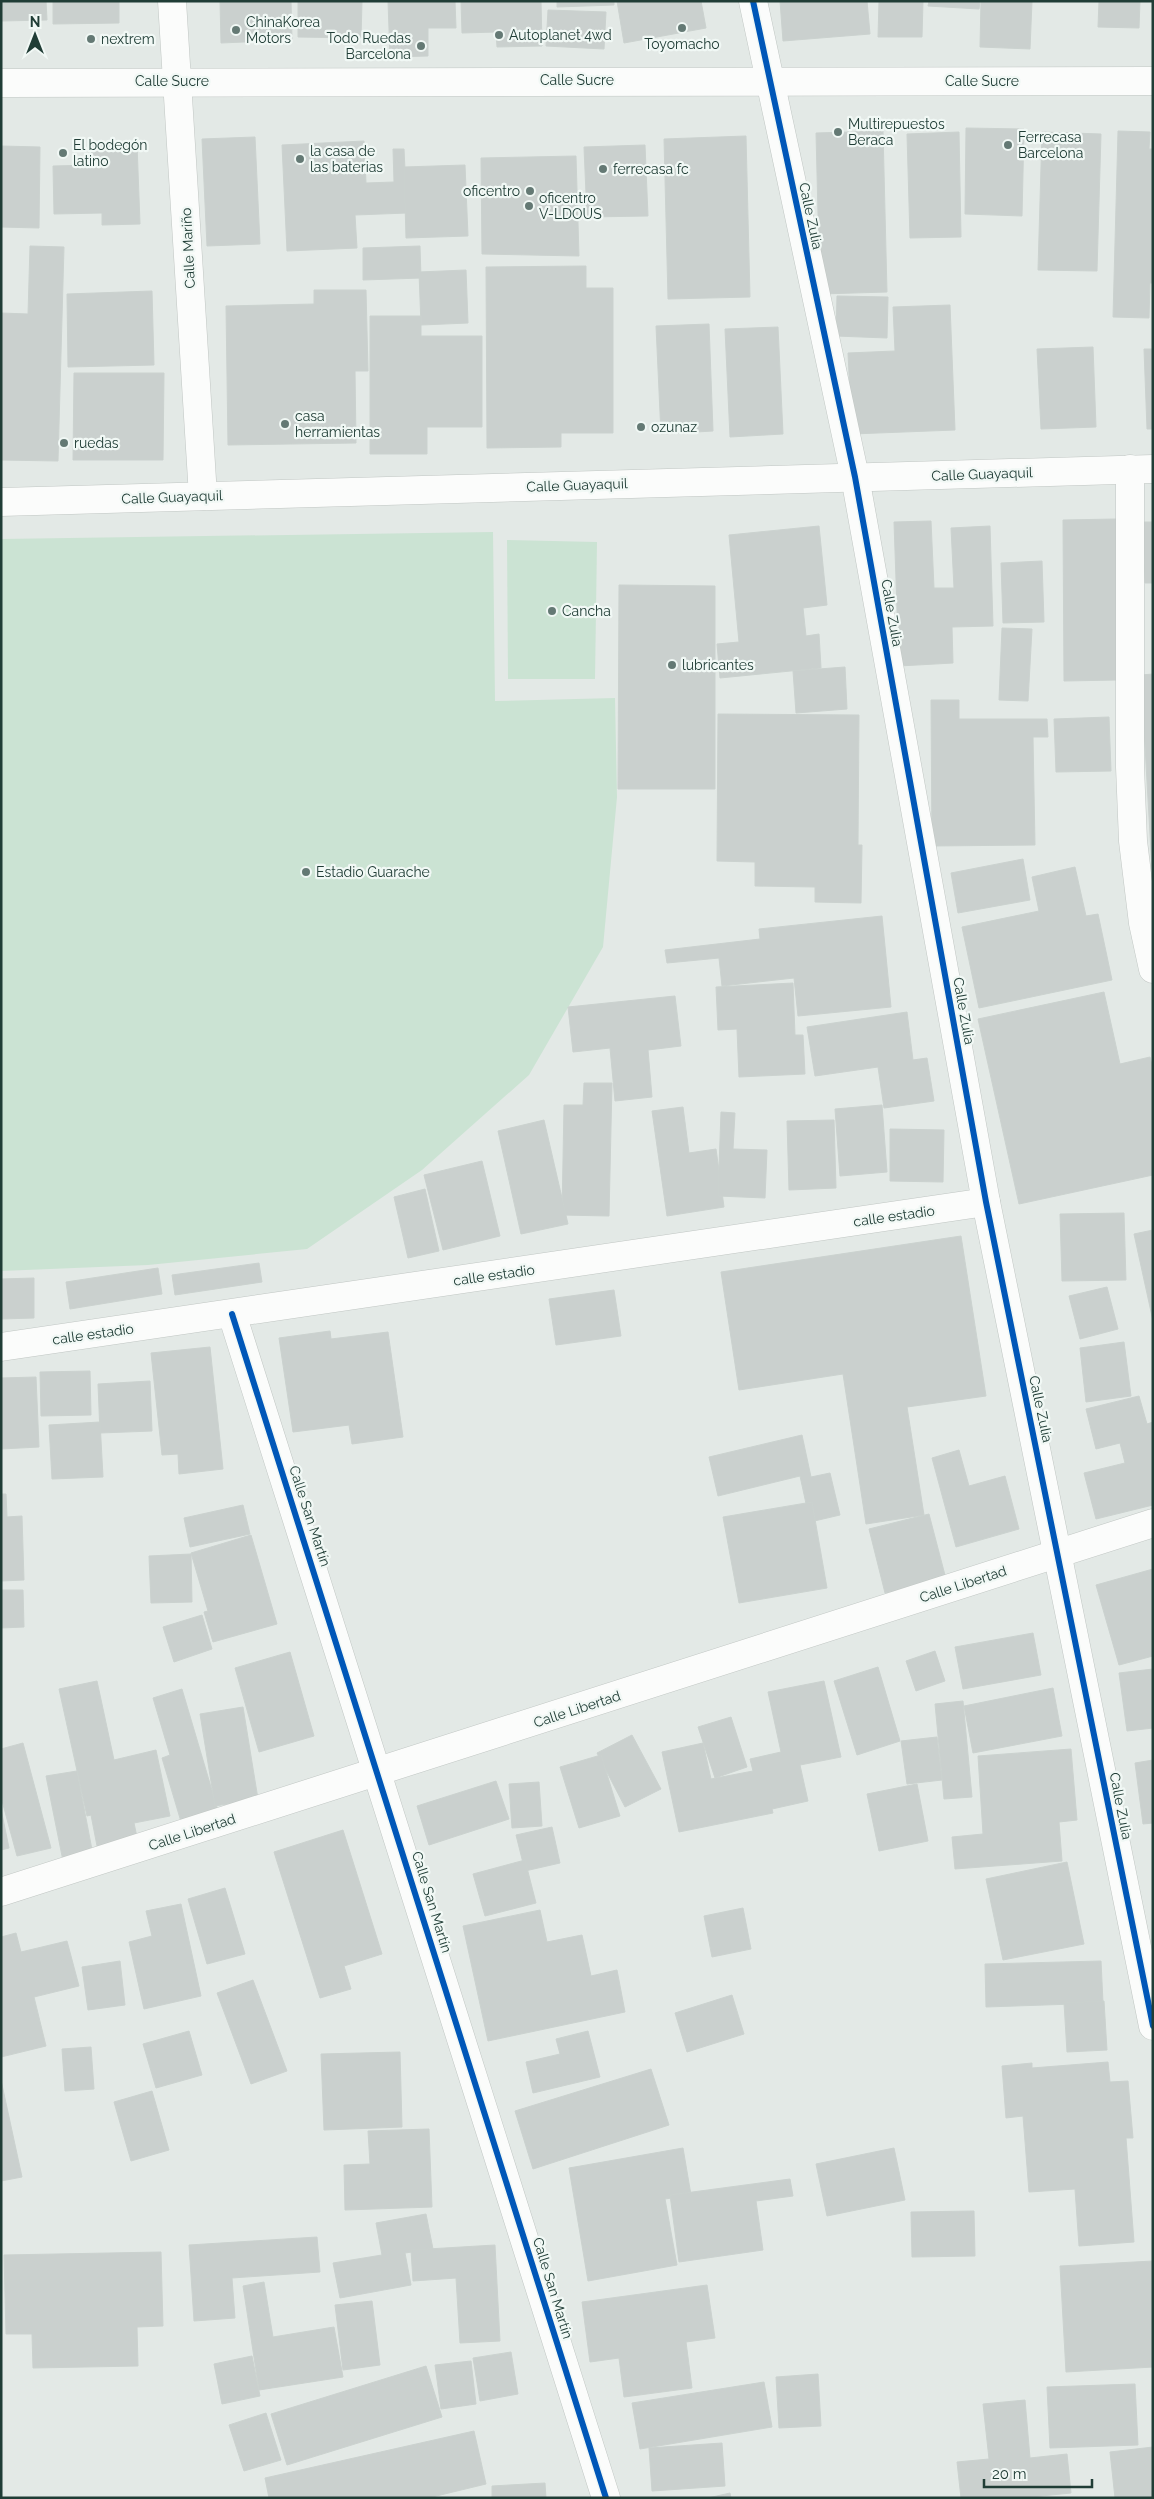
<svg xmlns="http://www.w3.org/2000/svg" width="1154" height="2499" font-family="Raleway,sans-serif">
  <style>
    .green { fill: #cbe3d3 }
    .building { fill: #cad0ce; stroke: #cbd2cf }
    .lines { fill: none; stroke-linecap: round; stroke-linejoin: round }
    .minor-casing { stroke: #c0c6c3; stroke-width: 29 }
    .minor { stroke: #fbfcfb; stroke-width: 28 }
    .cycleway-casing { stroke: #f1f8f5; stroke-width: 9 }
    .cycleway { stroke: #0057b8; stroke-width: 6 }
    .poi-dot { fill: #647974; stroke: #f1f8f5; stroke-width: 2 }
    .labels { text-anchor: middle; stroke-width: 4.5; stroke-linejoin: round; paint-order: stroke }
    .poi-label { font-size: 14px; fill: #203d36; stroke: #f1f8f5; text-anchor: start }
    .street-label { font-size: 14px; fill: #203d36; stroke: #f1f8f5 }
  </style>
  <rect width="100%" height="100%" fill="#e3e9e6"/>
  <g class="green">
    <path d="M493,532L495,701L615,698L617,797L603,947L529,1075L422,1170L307,1249L148,1265L1,1271V539Z"/>
    <path d="M507,540L597,542L595,679H508Z"/>
  </g>
  <g class="building">
    <path d="M1,1H46L47,20L1,21Z"/>
    <path d="M53,1H119V23L53,24Z"/>
    <path d="M220,1H291L292,40L221,43Z"/>
    <path d="M298,1H362L361,38L298,37Z"/>
    <path d="M388,1H455L456,28H428V56L390,57Z"/>
    <path d="M461,1H541L542,46L497,47L496,32L462,33Z"/>
    <path d="M557,1H614V5L557,7Z"/>
    <path d="M617,1H701L706,28L624,43Z"/>
    <path d="M780,1H867L870,34L783,41Z"/>
    <path d="M879,1H923L922,37H878Z"/>
    <path d="M929,1H980L979,9L928,6Z"/>
    <path d="M981,1H1032L1030,49L980,47Z"/>
    <path d="M1099,1H1140L1139,28L1098,27Z"/>
    <path d="M548,10L606,12L604,49L546,46Z"/>
    <path d="M966,128L1024,129L1022,216L965,214Z"/>
    <path d="M883,131L887,292L820,294L816,133Z"/>
    <path d="M1118,131L1150,132L1149,149H1153V283H1150L1149,318L1113,317Z"/>
    <path d="M959,132L961,237L910,238L907,134Z"/>
    <path d="M1042,132L1101,134L1097,271L1038,270Z"/>
    <path d="M746,136L750,297L668,299L664,139Z"/>
    <path d="M255,137L260,244L207,246L202,139Z"/>
    <path d="M364,141L366,183L394,182L393,149H404L407,213L355,215L357,248L287,251L282,145Z"/>
    <path d="M137,144L140,224L102,225V213L54,214L53,166L93,165L91,146Z"/>
    <path d="M645,145L648,216L587,217L584,147Z"/>
    <path d="M1,146L40,147L39,228L1,227Z"/>
    <path d="M576,156L579,256L482,254L481,158Z"/>
    <path d="M465,165L468,236L406,238L404,167Z"/>
    <path d="M30,246L64,247L58,461L1,460V313L28,314Z"/>
    <path d="M420,246L421,278L363,280V248Z"/>
    <path d="M586,266V288H613V433H561V447L487,448L486,267Z"/>
    <path d="M466,270L468,323L421,325L419,272Z"/>
    <path d="M314,290H366L368,371H355L356,443L228,445L226,306L314,304Z"/>
    <path d="M152,291L154,365L68,367L67,294Z"/>
    <path d="M837,296L888,297L887,338L836,336Z"/>
    <path d="M950,305L955,430L852,434L848,353L895,351L893,307Z"/>
    <path d="M370,316H421V336H482V427H427V454H370Z"/>
    <path d="M709,324L713,431L661,434L656,326Z"/>
    <path d="M778,327L783,434L730,437L725,329Z"/>
    <path d="M1093,347L1096,427L1041,429L1037,349Z"/>
    <path d="M1144,349H1153V429H1147Z"/>
    <path d="M74,373H164L163,460H73Z"/>
    <path d="M1116,519L1117,680L1064,681L1063,520Z"/>
    <path d="M931,521L934,588H954L951,528L990,526L993,626L952,627L953,663L899,666L894,522Z"/>
    <path d="M1143,522H1153V583H1145Z"/>
    <path d="M819,526L827,605L803,608L806,636L819,634L821,668L720,678L717,644L739,642L729,535Z"/>
    <path d="M1042,561L1044,622L1003,623L1001,563Z"/>
    <path d="M619,585L715,586V789H618Z"/>
    <path d="M1002,628L1032,629L1028,701L999,700Z"/>
    <path d="M845,667L847,709L796,713L793,671Z"/>
    <path d="M1153,674V870H1152L1141,675Z"/>
    <path d="M931,700H959V719H1047L1048,737H1033L1035,845L932,846Z"/>
    <path d="M718,714L859,715L858,845H862L861,903L815,902V887L755,886V862L717,861Z"/>
    <path d="M1109,717L1111,771L1056,772L1054,719Z"/>
    <path d="M1023,859L1030,900L958,913L951,873Z"/>
    <path d="M1075,867L1086,916L1098,914L1112,980L979,1008L962,927L1039,911L1032,877Z"/>
    <path d="M882,916L891,1007L798,1016L794,978L722,986L719,958L667,963L665,950L760,939L759,929Z"/>
    <path d="M793,983L795,1035H803L805,1074L739,1077L737,1029L718,1030L716,987Z"/>
    <path d="M1104,992L1120,1064L1150,1057L1153,1069V1175L1019,1204L978,1019Z"/>
    <path d="M675,996L681,1046L648,1050L652,1097L615,1101L610,1048L573,1052L568,1007Z"/>
    <path d="M907,1012L913,1060L927,1058L934,1101L884,1108L878,1067L815,1076L807,1027Z"/>
    <path d="M584,1083H612L609,1216L562,1215L564,1105H583Z"/>
    <path d="M882,1105L887,1172L840,1176L835,1109Z"/>
    <path d="M683,1107L689,1153L716,1149L724,1207L667,1216L652,1111Z"/>
    <path d="M721,1112L735,1113L733,1149L767,1150L765,1198L718,1196Z"/>
    <path d="M544,1120L568,1224L521,1234L498,1131Z"/>
    <path d="M834,1120L836,1188L789,1190L787,1121Z"/>
    <path d="M890,1129L944,1130L943,1182L890,1181Z"/>
    <path d="M482,1161L500,1236L443,1250L424,1175Z"/>
    <path d="M425,1189L439,1251L408,1258L394,1197Z"/>
    <path d="M1124,1213L1126,1280L1062,1281L1060,1214Z"/>
    <path d="M1153,1230V1321L1134,1234Z"/>
    <path d="M961,1236L986,1396L907,1407L924,1515L866,1524L843,1374L739,1390L721,1272Z"/>
    <path d="M259,1263L262,1282L175,1295L172,1275Z"/>
    <path d="M158,1268L162,1294L70,1309L66,1282Z"/>
    <path d="M34,1278V1318L1,1319V1279Z"/>
    <path d="M1107,1287L1118,1329L1080,1339L1069,1296Z"/>
    <path d="M614,1290L621,1336L556,1345L549,1299Z"/>
    <path d="M330,1331L331,1339L388,1332L403,1437L352,1444L349,1425L293,1432L279,1338Z"/>
    <path d="M1124,1342L1131,1396L1086,1402L1080,1348Z"/>
    <path d="M210,1347L223,1469L179,1474L178,1454L162,1455L151,1353Z"/>
    <path d="M90,1371L91,1415L41,1416L40,1372Z"/>
    <path d="M36,1377L39,1447L1,1449V1378Z"/>
    <path d="M150,1381L152,1431L100,1433L98,1384Z"/>
    <path d="M1139,1396L1147,1424L1153,1422V1505L1096,1519L1084,1473L1125,1463L1120,1443L1096,1449L1086,1409Z"/>
    <path d="M100,1422L103,1477L52,1479L49,1425Z"/>
    <path d="M802,1435L811,1477L830,1473L840,1515L810,1522L800,1476L718,1496L709,1457Z"/>
    <path d="M959,1450L969,1486L1005,1476L1019,1529L956,1547L932,1458Z"/>
    <path d="M1,1494H6L7,1517L22,1516L24,1580L1,1581Z"/>
    <path d="M812,1502L827,1588L739,1603L723,1517Z"/>
    <path d="M243,1505L250,1534L190,1547L184,1518Z"/>
    <path d="M929,1514L946,1579L885,1593L869,1529Z"/>
    <path d="M251,1535L277,1624L213,1642L204,1612L208,1611L191,1553Z"/>
    <path d="M191,1554L192,1602L151,1603L149,1556Z"/>
    <path d="M1153,1569V1656L1119,1665L1096,1585Z"/>
    <path d="M1,1590H23L24,1627L1,1628Z"/>
    <path d="M202,1615L212,1649L174,1662L163,1627Z"/>
    <path d="M1033,1633L1041,1675L963,1689L955,1647Z"/>
    <path d="M935,1651L945,1681L916,1691L906,1661Z"/>
    <path d="M290,1652L314,1736L259,1752L235,1668Z"/>
    <path d="M878,1667L900,1741L857,1755L834,1681Z"/>
    <path d="M1153,1669V1728L1127,1731L1119,1673Z"/>
    <path d="M97,1681L114,1760L156,1750L170,1816L134,1823L138,1842L98,1851L91,1815L87,1816L59,1689Z"/>
    <path d="M824,1681L841,1757L800,1765L808,1801L772,1809L773,1813L679,1832L662,1752L703,1743L711,1779L753,1771L750,1759L781,1752L768,1692Z"/>
    <path d="M1053,1688L1062,1736L973,1753L964,1706Z"/>
    <path d="M182,1689L219,1814L182,1825L162,1758L170,1755L153,1698Z"/>
    <path d="M963,1701L972,1797L944,1799L935,1704Z"/>
    <path d="M243,1707L258,1799L215,1806L200,1714Z"/>
    <path d="M731,1717L747,1767L715,1778L698,1727Z"/>
    <path d="M632,1735L661,1789L625,1807L597,1753Z"/>
    <path d="M937,1737L942,1780L907,1784L901,1741Z"/>
    <path d="M23,1743L51,1848L17,1856L1,1797V1749Z"/>
    <path d="M1071,1749L1077,1820L1059,1822L1062,1861L955,1869L952,1837L983,1834L978,1756Z"/>
    <path d="M601,1755L620,1816L579,1828L560,1767Z"/>
    <path d="M1153,1760V1823L1143,1824L1135,1763Z"/>
    <path d="M77,1771L93,1855L63,1861L46,1776Z"/>
    <path d="M496,1781L509,1819L429,1845L417,1806Z"/>
    <path d="M539,1782L542,1826L512,1828L509,1784Z"/>
    <path d="M917,1784L928,1841L879,1851L867,1794Z"/>
    <path d="M1,1809L9,1848L1,1850Z"/>
    <path d="M552,1827L560,1863L525,1871L516,1835Z"/>
    <path d="M343,1830L382,1954L344,1966L351,1989L320,1998L274,1852Z"/>
    <path d="M525,1860L536,1903L485,1916L473,1874Z"/>
    <path d="M1067,1862L1084,1944L1003,1960L986,1879Z"/>
    <path d="M225,1888L245,1954L207,1964L188,1899Z"/>
    <path d="M181,1904L201,1996L144,2009L129,1942L152,1936L146,1911Z"/>
    <path d="M743,1908L751,1949L712,1957L704,1916Z"/>
    <path d="M540,1910L547,1942L582,1935L591,1976L617,1970L625,2012L488,2041L463,1926Z"/>
    <path d="M16,1933L21,1952L67,1941L79,1986L34,1997L46,2046L1,2057V1937Z"/>
    <path d="M120,1961L125,2005L88,2010L82,1967Z"/>
    <path d="M1101,1961L1103,2003L986,2007L985,1964Z"/>
    <path d="M253,1980L287,2071L251,2084L217,1993Z"/>
    <path d="M732,1995L744,2034L687,2052L675,2013Z"/>
    <path d="M1104,2001L1107,2050L1067,2052L1064,2003Z"/>
    <path d="M189,2031L202,2075L156,2088L143,2044Z"/>
    <path d="M588,2031L600,2077L533,2093L526,2062L560,2054L556,2039Z"/>
    <path d="M91,2047L94,2089L65,2091L62,2049Z"/>
    <path d="M400,2052L402,2127L324,2130L321,2054Z"/>
    <path d="M1108,2062L1110,2082L1128,2081L1133,2138H1126L1134,2242L1079,2246L1075,2189L1029,2192L1023,2116L1006,2118L1002,2066L1032,2063V2068Z"/>
    <path d="M651,2069L669,2125L533,2169L515,2111Z"/>
    <path d="M1,2080L22,2177L1,2181Z"/>
    <path d="M152,2091L169,2150L131,2161L114,2102Z"/>
    <path d="M429,2129L432,2207L345,2210L344,2165L370,2164L368,2131Z"/>
    <path d="M683,2148L691,2195L665,2199L677,2265L588,2281L569,2168Z"/>
    <path d="M894,2148L905,2200L827,2216L816,2164Z"/>
    <path d="M790,2179L793,2196L756,2201L763,2250L679,2262L670,2195Z"/>
    <path d="M974,2211L975,2256L912,2257L911,2212Z"/>
    <path d="M426,2214L433,2249L405,2253L411,2285L340,2298L333,2263L382,2255L376,2223Z"/>
    <path d="M317,2237L320,2272L232,2278L235,2318L194,2321L189,2245Z"/>
    <path d="M495,2245L500,2341L460,2343L456,2278L413,2281L411,2250Z"/>
    <path d="M161,2252L163,2326L137,2327L138,2366L33,2368L32,2334H6L4,2255Z"/>
    <path d="M1153,2261V2367L1066,2372L1060,2266Z"/>
    <path d="M264,2282L273,2337L334,2327L343,2377L259,2390L243,2286Z"/>
    <path d="M707,2285L715,2338L686,2342L692,2388L624,2397L619,2358L590,2362L582,2302Z"/>
    <path d="M372,2301L380,2365L343,2370L335,2305Z"/>
    <path d="M511,2352L518,2394L480,2401L473,2358Z"/>
    <path d="M252,2356L260,2396L222,2404L214,2364Z"/>
    <path d="M471,2361L476,2404L441,2409L435,2365Z"/>
    <path d="M426,2366L442,2417L287,2465L271,2414Z"/>
    <path d="M818,2374L821,2426L779,2428L776,2377Z"/>
    <path d="M764,2382L772,2427L640,2449L632,2403Z"/>
    <path d="M1135,2384L1138,2445L1050,2448L1047,2387Z"/>
    <path d="M1025,2400L1030,2458L1067,2454L1071,2493L1021,2498H961L957,2462L989,2459L983,2404Z"/>
    <path d="M266,2413L281,2460L244,2471L229,2425Z"/>
    <path d="M474,2431L486,2484L428,2498H269L265,2478Z"/>
    <path d="M722,2443L725,2486L652,2491L649,2448Z"/>
    <path d="M1153,2447V2498H1115L1110,2452Z"/>
    <path d="M545,2483L546,2498H492V2486Z"/>
    <path d="M730,2493L731,2498H708Z"/>
  </g>
  <g class="lines">
    <g class="minor-casing">
      <g id="minor">
        <path d="M172,1L203,496"/>
        <path d="M753,1L855,477L986,1202L1153,2026"/>
        <path d="M1,83L1153,81"/>
        <path d="M1130,469V767L1133,841L1143,923L1153,969"/>
        <path d="M1,502L1153,469"/>
        <path d="M232,1314L606,2498"/>
        <path d="M1,1347L986,1202"/>
        <path d="M1,1892L1153,1523"/>
      </g>
    </g>
    <use href="#minor" class="minor"/>
    <g class="cycleway-casing">
      <g id="cycleway">
        <path d="M753,1L855,477L986,1202L1153,2026"/>
        <path d="M232,1314L606,2498"/>
      </g>
    </g>
    <use href="#cycleway" class="cycleway"/>
  </g>
  <g class="poi-dot">
    <circle cx="682" cy="28" r="5"/>
    <circle cx="236" cy="30" r="5"/>
    <circle cx="499" cy="35" r="5"/>
    <circle cx="91" cy="39" r="5"/>
    <circle cx="421" cy="46" r="5"/>
    <circle cx="838" cy="132" r="5"/>
    <circle cx="1008" cy="145" r="5"/>
    <circle cx="63" cy="153" r="5"/>
    <circle cx="300" cy="159" r="5"/>
    <circle cx="603" cy="169" r="5"/>
    <circle cx="530" cy="191" r="5"/>
    <circle cx="529" cy="206" r="5"/>
    <circle cx="285" cy="424" r="5"/>
    <circle cx="641" cy="427" r="5"/>
    <circle cx="64" cy="443" r="5"/>
    <circle cx="552" cy="611" r="5"/>
    <circle cx="672" cy="665" r="5"/>
    <circle cx="306" cy="872" r="5"/>
  </g>
  <g class="labels">
    <g class="poi-label">
      <text x="246" y="27">ChinaKorea<tspan x="246" dy="16">Motors</tspan></text>
      <text x="509" y="40">Autoplanet 4wd</text>
      <text x="411" y="43" text-anchor="end">Todo Ruedas<tspan x="411" dy="16">Barcelona</tspan></text>
      <text x="101" y="44">nextrem</text>
      <text x="682" y="49" text-anchor="middle">Toyomacho</text>
      <text x="848" y="129">Multirepuestos<tspan x="848" dy="16">Beraca</tspan></text>
      <text x="1018" y="142">Ferrecasa<tspan x="1018" dy="16">Barcelona</tspan></text>
      <text x="73" y="150">El bodegón<tspan x="73" dy="16">latino</tspan></text>
      <text x="310" y="156">la casa de<tspan x="310" dy="16">las baterias</tspan></text>
      <text x="613" y="174">ferrecasa fc</text>
      <text x="520" y="196" text-anchor="end">oficentro</text>
      <text x="539" y="203">oficentro<tspan x="539" dy="16">V-LDOUS</tspan></text>
      <text x="295" y="421">casa<tspan x="295" dy="16">herramientas</tspan></text>
      <text x="651" y="432">ozunaz</text>
      <text x="74" y="448">ruedas</text>
      <text x="562" y="616">Cancha</text>
      <text x="682" y="670">lubricantes</text>
      <text x="316" y="877">Estadio Guarache</text>
    </g>
    <g class="street-label">
      <text x="577" y="85">Calle Sucre</text>
      <text x="172" y="86">Calle Sucre</text>
      <text x="982" y="86">Calle Sucre</text>
      <text transform="translate(811 216) rotate(78)" y="5">Calle Zulia</text>
      <text transform="translate(188 248) rotate(-93)" y="5">Calle Mariño</text>
      <text transform="translate(982 474) rotate(-2)" y="5">Calle Guayaquil</text>
      <text transform="translate(577 485) rotate(-2)" y="5">Calle Guayaquil</text>
      <text transform="translate(172 497) rotate(-2)" y="5">Calle Guayaquil</text>
      <text transform="translate(892 613) rotate(80)" y="5">Calle Zulia</text>
      <text transform="translate(964 1011) rotate(80)" y="5">Calle Zulia</text>
      <text transform="translate(894 1216) rotate(-8)" y="5">calle estadio</text>
      <text transform="translate(494 1275) rotate(-8)" y="5">calle estadio</text>
      <text transform="translate(93 1334) rotate(-8)" y="5">calle estadio</text>
      <text transform="translate(1041 1409) rotate(78)" y="5">Calle Zulia</text>
      <text transform="translate(310 1516) rotate(72)" y="5">Calle San Martín</text>
      <text transform="translate(963 1584) rotate(-18)" y="5">Calle Libertad</text>
      <text transform="translate(577 1709) rotate(-18)" y="5">Calle Libertad</text>
      <text transform="translate(1121 1806) rotate(79)" y="5">Calle Zulia</text>
      <text transform="translate(192 1832) rotate(-18)" y="5">Calle Libertad</text>
      <text transform="translate(432 1902) rotate(73)" y="5">Calle San Martín</text>
      <text transform="translate(553 2288) rotate(73)" y="5">Calle San Martín</text>
    </g>
  </g>
  <rect width="1154" height="2499" fill="none" stroke="#203d36" stroke-width="5"/>
  <g transform="translate(35 35)" stroke="#f1f8f5" stroke-width="4" paint-order="stroke">
  <path d="M0-4L9 19L0 12L-9 19Z" fill="#203d36"/>
  <text y="-8" font-size="14" font-weight="bold" text-anchor="middle" fill="#203d36">N</text>
  </g>
  <path d="M984 2479v8h108v-8" fill="none" stroke="#203d36" stroke-width="2.5"/>
  <text x="992" y="2479" font-size="15" fill="#203d36" stroke="#f1f8f5" stroke-width="4" paint-order="stroke">20 m</text>
</svg>
